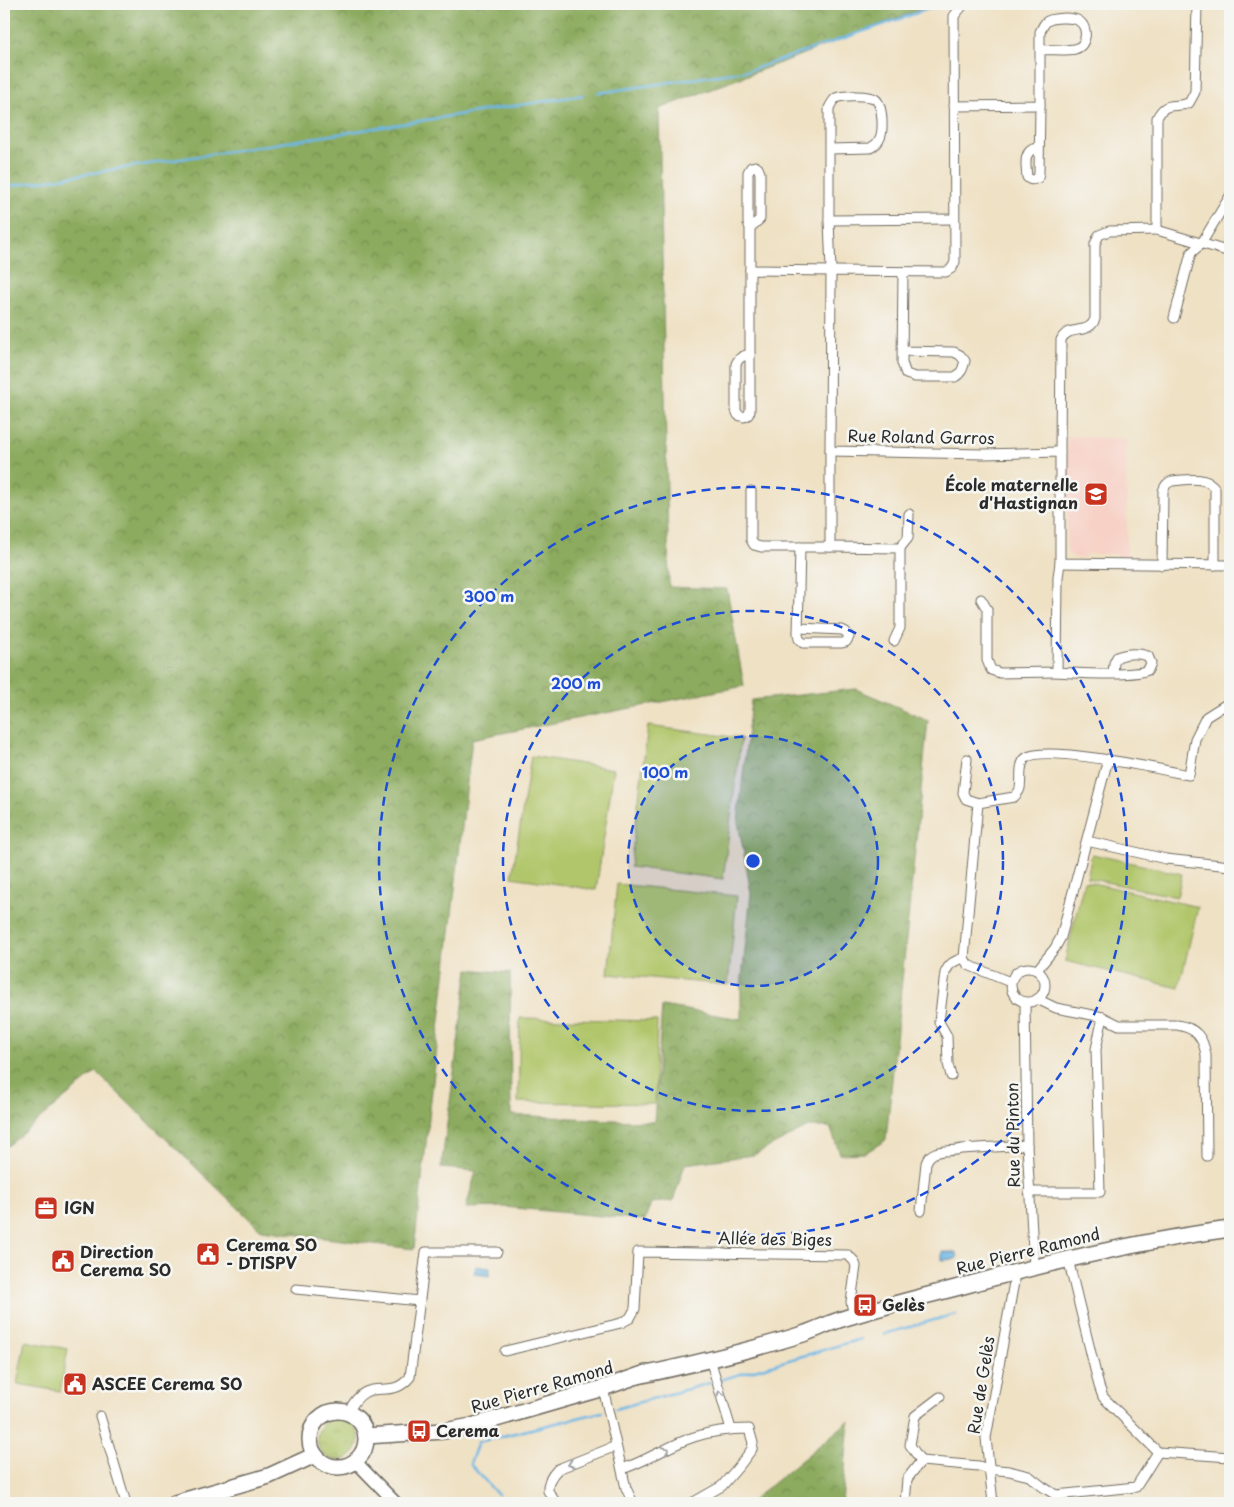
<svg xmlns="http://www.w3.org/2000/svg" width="1234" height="1507" font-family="'Playpen Sans',sans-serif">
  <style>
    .built { fill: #f7d1c6 }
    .grass { fill: url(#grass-tufts); stroke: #6e784a }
    .forest { fill: url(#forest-crowns); stroke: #5c6b44 }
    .pitch { fill: #b1c66a; stroke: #6e784a }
    .water { fill: url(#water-rules); stroke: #4c7188 }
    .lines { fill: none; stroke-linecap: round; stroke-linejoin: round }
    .stream { stroke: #6db7e5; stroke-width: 2.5 }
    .minor-casing { stroke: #706b61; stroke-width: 11 }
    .tertiary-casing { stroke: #706b61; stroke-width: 14 }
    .primary-casing { stroke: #706b61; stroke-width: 18 }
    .minor { stroke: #fff; stroke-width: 9 }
    .tertiary { stroke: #fff; stroke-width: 11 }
    .primary { stroke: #fff; stroke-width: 15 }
    .oneway { stroke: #a0a0a0 }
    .ring { fill: none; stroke: #1d4ed8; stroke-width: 2.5; stroke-dasharray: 9 6 }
    .labels { text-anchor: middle; stroke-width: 5; stroke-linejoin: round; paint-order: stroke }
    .street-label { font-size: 16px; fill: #2b2b2b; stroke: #f6f6f2 }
    .poi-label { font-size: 16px; font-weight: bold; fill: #2b2b2b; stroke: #f6f6f2; text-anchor: start }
    .centre { fill: #1d4ed8; stroke: #f6f6f2; stroke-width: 2.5 }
    .ring-label { font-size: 15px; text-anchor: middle; font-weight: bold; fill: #1d4ed8; stroke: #f6f6f2; stroke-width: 5; stroke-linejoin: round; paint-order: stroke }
  </style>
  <defs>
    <pattern id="grass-tufts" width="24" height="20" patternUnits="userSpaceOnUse" patternTransform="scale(1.25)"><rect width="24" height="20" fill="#b1c66a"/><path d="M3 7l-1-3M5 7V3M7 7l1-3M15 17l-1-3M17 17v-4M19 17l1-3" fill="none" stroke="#98aa5c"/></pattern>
    <pattern id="forest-crowns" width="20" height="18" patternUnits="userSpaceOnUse" patternTransform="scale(1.25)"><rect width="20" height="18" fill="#8cab5e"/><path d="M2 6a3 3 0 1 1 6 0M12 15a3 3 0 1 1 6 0" fill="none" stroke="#738b4e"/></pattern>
    <pattern id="water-rules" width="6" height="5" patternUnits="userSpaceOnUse" patternTransform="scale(1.25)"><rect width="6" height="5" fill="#6db7e5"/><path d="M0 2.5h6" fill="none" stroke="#5a95ba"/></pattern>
  </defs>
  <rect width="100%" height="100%" fill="#f6f6f2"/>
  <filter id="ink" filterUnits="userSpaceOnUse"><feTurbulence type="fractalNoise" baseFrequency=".02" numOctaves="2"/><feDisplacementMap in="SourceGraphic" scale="10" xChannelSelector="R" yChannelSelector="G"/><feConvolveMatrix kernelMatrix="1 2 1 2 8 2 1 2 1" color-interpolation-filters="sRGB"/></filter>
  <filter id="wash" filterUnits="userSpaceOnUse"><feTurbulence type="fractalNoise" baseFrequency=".0096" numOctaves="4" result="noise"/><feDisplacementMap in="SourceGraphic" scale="20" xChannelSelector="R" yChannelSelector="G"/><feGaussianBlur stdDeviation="1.12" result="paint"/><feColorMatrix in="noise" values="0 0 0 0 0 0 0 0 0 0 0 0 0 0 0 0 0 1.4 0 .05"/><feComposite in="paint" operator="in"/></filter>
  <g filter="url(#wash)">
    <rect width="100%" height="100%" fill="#efe1c4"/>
    <path class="built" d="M1067,436L1126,439L1127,558H1117V554H1085L1084,558H1075L1067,552Z"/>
    <circle class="grass" cx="338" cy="1439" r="21"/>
    <g class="forest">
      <path d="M4,4H934L659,109L669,587L727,589L744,686L472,739L414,1249L261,1230L96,1072L4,1149Z"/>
      <path d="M856,689L928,720L886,1140L865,1153L840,1154L830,1127H808L754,1155L685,1164L673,1201L651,1203L645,1220L503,1207L466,1208L476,1171L441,1168L468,969L510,973L511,1115L654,1122L662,1006L741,1019V987L751,893L738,822L751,700Z"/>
      <path d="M849,1421L842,1503H749Z"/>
    </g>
    <g class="pitch">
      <path d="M648,726L741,738L723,879L630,867Z"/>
      <path d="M531,756L614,769L596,890L512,877Z"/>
      <path d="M1092,854L1182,874L1177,897L1087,878Z"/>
      <path d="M1084,881L1198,907L1179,988L1065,961Z"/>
      <path d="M617,884L737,896L728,985L608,974Z"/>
      <path d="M520,1018L657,1021L655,1104L518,1102Z"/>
      <path d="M25,1341L68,1349L60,1391L17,1384Z"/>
    </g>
    <g class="water">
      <path d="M942,1252H956L958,1256L956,1259L942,1260Z"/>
      <path d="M476,1266L490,1268L489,1276L474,1274Z"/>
    </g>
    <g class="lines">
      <g class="stream">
        <path d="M598,93L751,70L943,4"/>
        <path d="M4,187L583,95"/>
        <path d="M884,1334L956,1314"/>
        <path d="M720,1380L861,1339"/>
        <path d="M615,1409L710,1383"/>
        <path d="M498,1495L470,1464L478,1442L602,1412"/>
      </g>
    </g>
  </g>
  <g filter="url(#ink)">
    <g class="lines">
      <g class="minor-casing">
        <g id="minor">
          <path d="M964,4L954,16L955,262L952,268L946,272L831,271L830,451L984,454L1060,452V563L1230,565"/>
          <path d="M954,106L1040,105V32C1042,28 1043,25 1046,22C1052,17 1073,17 1079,21C1089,28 1087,46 1075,49C1065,51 1051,49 1040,50"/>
          <path d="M1039,148C1022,149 1026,165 1027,177C1031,181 1033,180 1038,178L1039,173L1040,105"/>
          <path d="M829,220L954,219"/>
          <path d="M750,228L748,223V172L751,167L755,166L758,168L760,173V219L750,228V270"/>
          <path d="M1157,230L1230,252"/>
          <path d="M1174,318L1191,253L1201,244L1230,196"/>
          <path d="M902,351L954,352L960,355L965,361C963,368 962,373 955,377H915L906,374L902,363L903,272"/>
          <path d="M750,354V270L831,271L829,220V108C831,104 833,100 836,98C842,95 870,95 875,99C883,104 884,132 879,140C877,144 874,146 870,148L830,149"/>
          <path d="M750,354V411L748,415L744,417L738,415L736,410V364C739,357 743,356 750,354Z"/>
          <path d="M1060,452L1061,340C1068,324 1089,336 1095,319V244L1099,235L1109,231L1157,230V118C1166,100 1173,109 1189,103L1195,92L1197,4"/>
          <path d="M751,491V540L754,545L761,547H800"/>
          <path d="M830,547L900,548L908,538L909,514"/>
          <path d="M1162,565L1163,491C1165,485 1167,483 1172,481C1186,480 1208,475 1215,489V565"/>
          <path d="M981,599L987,609V660L991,670L1000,673L1057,672L1058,577L1060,563"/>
          <path d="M799,628L842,630L846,632L849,637L846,642L842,643H803L799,639L798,634L800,547H830V451"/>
          <path d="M894,641L900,628V548"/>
          <path d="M1057,672C1077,673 1133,677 1148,670L1151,663L1148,656C1138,653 1127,653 1117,657L1114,663L1113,673"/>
          <path d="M967,759L963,793L966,799L978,803"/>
          <path d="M1087,841L1166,859L1230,866"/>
          <path d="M964,958L978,803L1014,797C1017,794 1020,791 1020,788C1022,779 1018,764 1026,758C1044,744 1164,770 1189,775L1195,739L1206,717L1225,705"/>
          <circle cx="1028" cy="985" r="17"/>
          <path d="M1037,970L1055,948L1061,937L1108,759"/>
          <path d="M1025,1002L1027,1145L1034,1267"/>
          <path d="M1103,1017L1119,1025H1177C1196,1028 1203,1037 1206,1055L1207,1156"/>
          <path d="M951,1076L948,1064L947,1036L939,1022L945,973C949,963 954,961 964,958L968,965L1010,982"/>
          <path d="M1029,1192H1100L1096,1049L1103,1017L1056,1008L1037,999"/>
          <path d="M921,1211L926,1163C932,1147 947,1153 961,1149L1027,1145"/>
          <path d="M1068,1259L1099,1386L1103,1397L1158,1452L1230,1457"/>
          <path d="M296,1289L420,1301"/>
          <path d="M505,1351L621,1323L630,1318L635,1309L638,1252L848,1255L854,1261L856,1266L851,1302L854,1316"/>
          <path d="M710,1359L731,1429"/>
          <path d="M603,1388L626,1488L633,1503"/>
          <path d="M940,1397L915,1416L910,1445L921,1461L979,1466L988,1469L1009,1471L1029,1476L1043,1487L1056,1495L1136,1487L1158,1452"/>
          <path d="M348,1413C368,1371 388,1404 410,1377L426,1252H497"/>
          <path d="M100,1416L126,1503"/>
          <path d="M622,1469C647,1461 669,1445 694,1437C712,1431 730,1429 749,1429L753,1443L752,1449L740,1465L722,1486L692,1503"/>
          <path d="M556,1503L548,1491C547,1482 552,1475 558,1469L616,1446"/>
          <path d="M905,1503L907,1479L921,1461"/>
          <path d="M993,1503L986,1438L1014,1282L1013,1272"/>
        </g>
      </g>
      <g class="tertiary-casing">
        <path id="tertiary" d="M355,1461L396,1503"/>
      </g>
      <g class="primary-casing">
        <g id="primary">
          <path d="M638,1376C693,1364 749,1351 803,1334C815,1330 827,1324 839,1320C880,1307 922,1297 963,1286C1051,1262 1140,1241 1230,1229"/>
          <circle cx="338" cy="1439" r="28"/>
          <path d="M366,1436L444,1431L472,1426L603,1388L646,1373"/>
          <path d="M175,1503L269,1476L315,1455"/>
        </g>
      </g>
      <use href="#minor" class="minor"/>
      <use href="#tertiary" class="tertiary"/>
      <use href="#primary" class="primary"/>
    </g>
    <defs><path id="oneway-chevron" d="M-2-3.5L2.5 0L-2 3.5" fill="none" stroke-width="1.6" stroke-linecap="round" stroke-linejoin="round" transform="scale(1.25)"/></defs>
    <g class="oneway">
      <use href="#oneway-chevron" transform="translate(720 1394) rotate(-107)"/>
      <use href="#oneway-chevron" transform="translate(666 1450) rotate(-26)"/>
      <use href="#oneway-chevron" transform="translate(571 1464) rotate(159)"/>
    </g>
  </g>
  <circle cx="753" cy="861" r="125" fill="#1d4ed8" fill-opacity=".12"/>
  <g class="ring">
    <circle cx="753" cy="861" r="125"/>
    <circle cx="753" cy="861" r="250"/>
    <circle cx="753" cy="861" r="374"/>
  </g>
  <defs>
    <g id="school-square" transform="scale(1.25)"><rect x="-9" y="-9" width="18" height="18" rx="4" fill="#c8321e" stroke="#f6f6f2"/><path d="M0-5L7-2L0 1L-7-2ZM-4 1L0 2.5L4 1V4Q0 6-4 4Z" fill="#fff"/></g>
    <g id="office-square" transform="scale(1.25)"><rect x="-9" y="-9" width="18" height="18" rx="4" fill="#c8321e" stroke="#f6f6f2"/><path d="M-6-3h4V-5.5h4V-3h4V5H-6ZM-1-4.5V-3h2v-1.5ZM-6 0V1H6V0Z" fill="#fff"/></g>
    <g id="civic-square" transform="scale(1.25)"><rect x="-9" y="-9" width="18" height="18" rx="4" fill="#c8321e" stroke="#f6f6f2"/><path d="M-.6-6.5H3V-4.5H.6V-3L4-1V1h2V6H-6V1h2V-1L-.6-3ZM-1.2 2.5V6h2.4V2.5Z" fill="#fff"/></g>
    <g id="bus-square" transform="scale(1.25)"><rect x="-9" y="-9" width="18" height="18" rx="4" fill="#c8321e" stroke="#f6f6f2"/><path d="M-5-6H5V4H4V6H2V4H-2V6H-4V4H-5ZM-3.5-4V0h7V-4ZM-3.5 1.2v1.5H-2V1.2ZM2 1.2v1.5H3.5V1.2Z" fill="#fff"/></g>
  </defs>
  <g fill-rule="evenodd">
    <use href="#school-square" x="1096" y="494"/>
    <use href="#office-square" x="46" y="1208"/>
    <use href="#civic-square" x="208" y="1254"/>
    <use href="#civic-square" x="63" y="1261"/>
    <use href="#bus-square" x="865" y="1305"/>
    <use href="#civic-square" x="75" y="1384"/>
    <use href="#bus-square" x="419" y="1431"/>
  </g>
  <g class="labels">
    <g class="street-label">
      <text transform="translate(921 437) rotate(1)" y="6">Rue Roland Garros</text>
      <text transform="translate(1013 1135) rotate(-91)" y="6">Rue du Pinton</text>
      <text transform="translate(775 1239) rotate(1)" y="6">Allée des Biges</text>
      <text transform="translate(1028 1251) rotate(-14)" y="6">Rue Pierre Ramond</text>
      <text transform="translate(981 1385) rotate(-81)" y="6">Rue de Gelès</text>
      <text transform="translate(542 1387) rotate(-16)" y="6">Rue Pierre Ramond</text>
    </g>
    <g class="poi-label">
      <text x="1078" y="491" text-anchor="end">École maternelle<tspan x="1078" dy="18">d'Hastignan</tspan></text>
      <text x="64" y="1214">IGN</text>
      <text x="226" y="1251">Cerema SO<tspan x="226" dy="18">- DTISPV</tspan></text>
      <text x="80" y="1258">Direction<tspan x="80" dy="18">Cerema SO</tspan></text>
      <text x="882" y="1311">Gelès</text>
      <text x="92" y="1390">ASCEE Cerema SO</text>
      <text x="436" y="1437">Cerema</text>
    </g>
  </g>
  <circle cx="753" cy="861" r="8" class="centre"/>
  <g class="ring-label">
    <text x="489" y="602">300 m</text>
    <text x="576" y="689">200 m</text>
    <text x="665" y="778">100 m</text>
  </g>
  <rect width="1234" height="1507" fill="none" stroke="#f6f6f2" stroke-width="20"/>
</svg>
